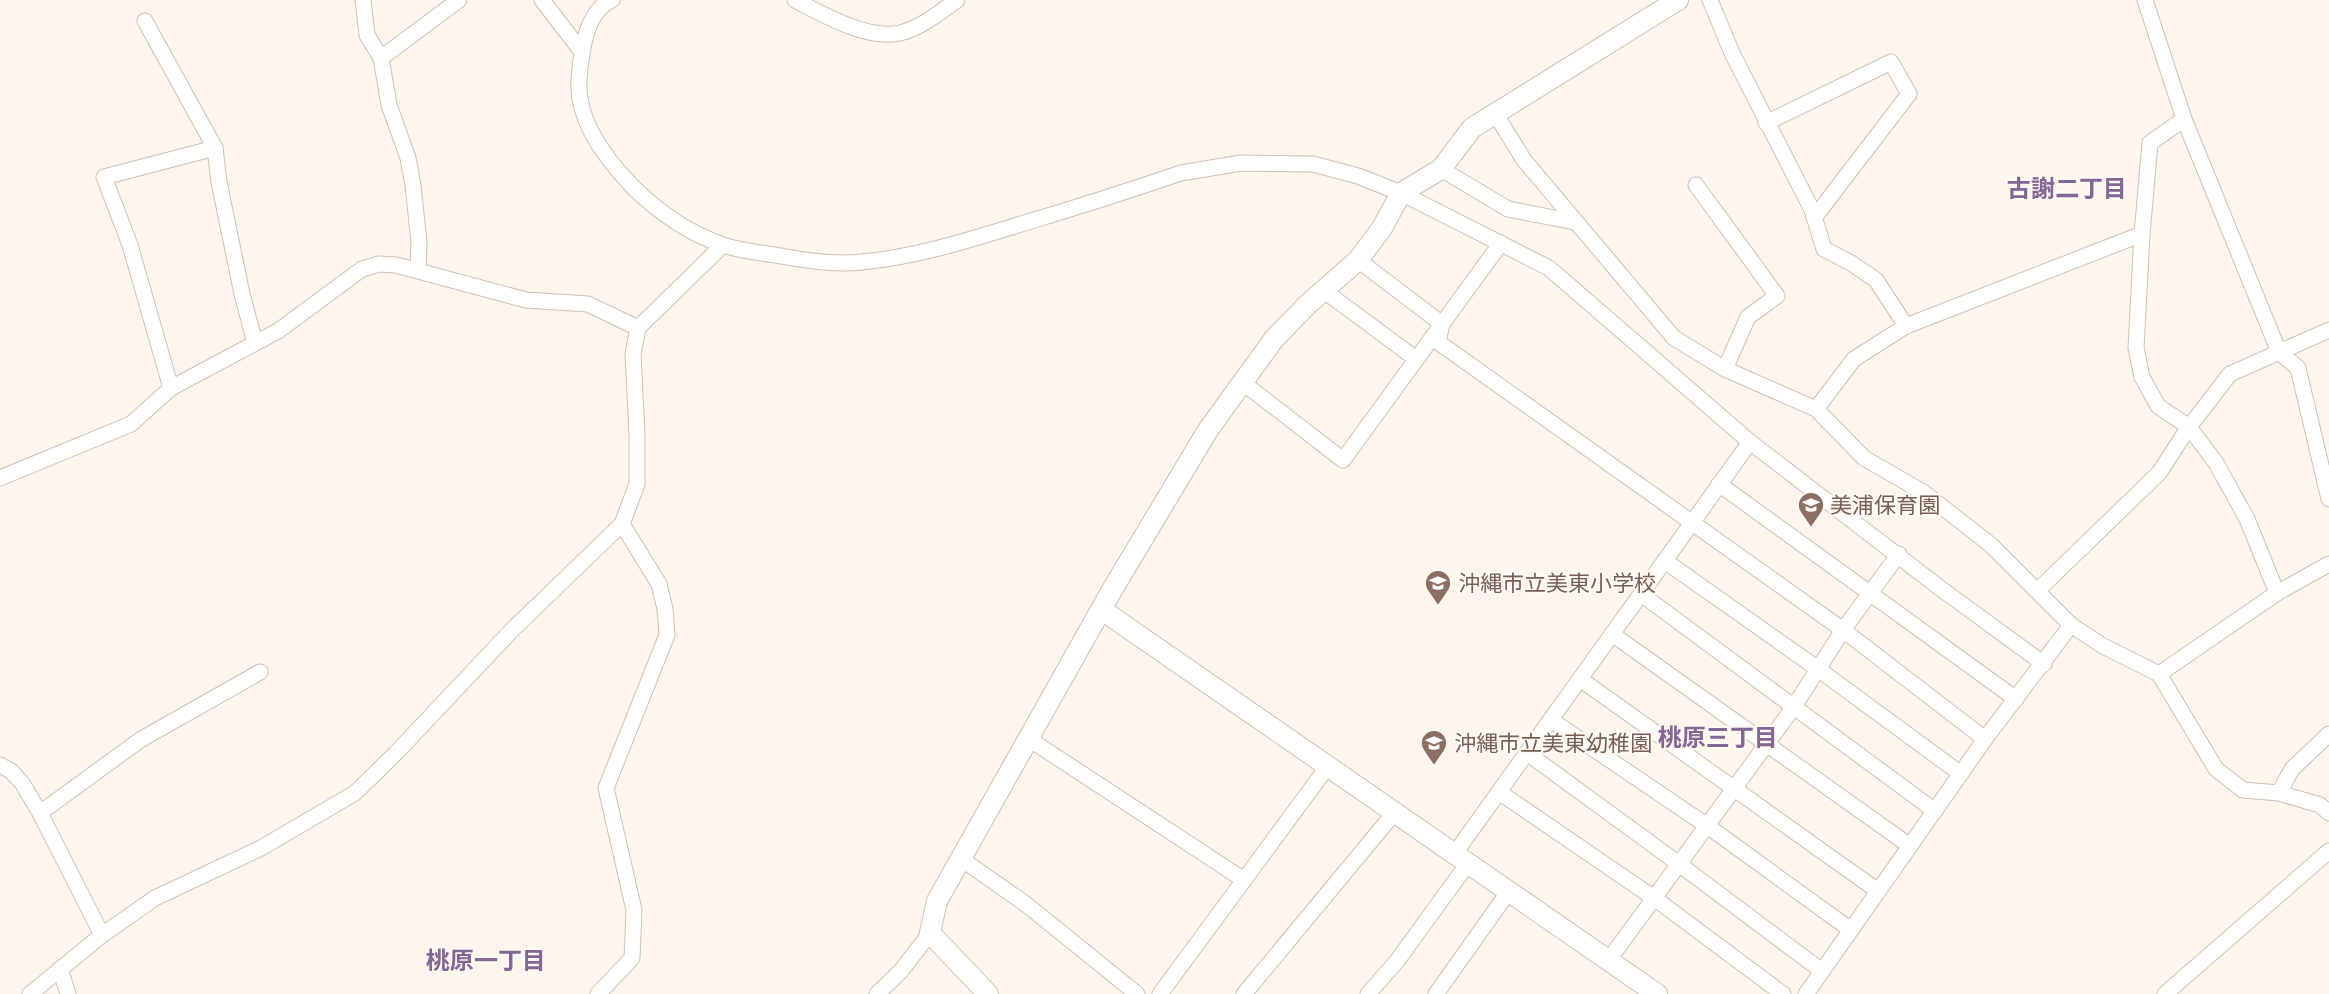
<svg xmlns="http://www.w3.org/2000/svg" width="2329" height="994" font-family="Jost,'Noto Sans JP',sans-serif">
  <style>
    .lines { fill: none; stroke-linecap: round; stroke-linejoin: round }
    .minor-casing { stroke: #d1beb0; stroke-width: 17 }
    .tertiary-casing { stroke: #d1beb0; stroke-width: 22 }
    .minor { stroke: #fff; stroke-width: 15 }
    .tertiary { stroke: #fff; stroke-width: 20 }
    .labels { text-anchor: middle; stroke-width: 4.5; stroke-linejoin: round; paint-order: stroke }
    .education-label { font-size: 22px; fill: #785e54; stroke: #fffaf3; text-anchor: start }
    .neighbourhood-label { font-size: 24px; font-weight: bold; fill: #846695; stroke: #fffaf3 }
  </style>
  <rect width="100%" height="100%" fill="#fdf6ec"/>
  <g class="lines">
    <g class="minor-casing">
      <g id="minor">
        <path d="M363,0L367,35L381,58"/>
        <path d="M542,0L582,52"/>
        <path d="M612,0C585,11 581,54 579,80C576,120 606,159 632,186C658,212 688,233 723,245C741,251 762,253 781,256C807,261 835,265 862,262C916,257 969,240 1021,224C1075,208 1128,191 1181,173L1241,163L1313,164L1358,176L1401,193L1549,268L1750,442L1940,588L2044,664"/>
        <path d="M795,0C824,15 867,40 900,33C921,28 940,12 957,0"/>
        <path d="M1710,0L1732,53L1812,210L1824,249L1851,263L1876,280L1906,326"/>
        <path d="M2145,0L2184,119L2279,352L2298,368L2329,499"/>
        <path d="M145,21L215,148L219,182L242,294L255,343"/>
        <path d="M1496,115L1524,160L1674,338L1725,369L1816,409L1864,458L1923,492L1991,545L2071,625L2103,646L2159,674L2216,769L2243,790L2279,793L2320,805L2329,813"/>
        <path d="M2184,119L2150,143L2142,234L2136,348L2142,377L2158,406L2189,427L2216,463L2247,519L2277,593"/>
        <path d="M1766,123L1891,62L1909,94L1814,218"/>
        <path d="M1441,169L1508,209L1575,222"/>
        <path d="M1696,185L1777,296L1748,317L1725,369"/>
        <path d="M1358,260L1442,324L1438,342L1843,630L1985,739"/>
        <path d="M418,270L419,243L413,185L408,158L389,105L381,58L459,0"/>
        <path d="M1323,290L1416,359"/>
        <path d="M1242,382L1343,460L1501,243"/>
        <path d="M171,388L130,245L104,177L215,148"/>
        <path d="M1816,409L1854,359L1906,326L2142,234"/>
        <path d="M0,478L131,424L171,388L278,331L362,269L379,264L396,265L526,300L588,304L638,328"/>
        <path d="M1719,484L2016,699"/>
        <path d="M1665,561L1818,669L1961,774"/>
        <path d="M2038,590L2159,473L2189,427L2230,374L2329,330"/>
        <path d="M1641,594L1935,811"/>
        <path d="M1612,634L1910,846"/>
        <path d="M2159,674L2277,593L2329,564"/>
        <path d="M1580,679L1878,891"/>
        <path d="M1551,720L1706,825L1851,930"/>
        <path d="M1029,739L1244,880"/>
        <path d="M1527,753L1679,864L1822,971"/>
        <path d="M0,765L11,771L22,783L40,813L102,935"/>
        <path d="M1499,792L1654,898L1783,994"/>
        <path d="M2279,793L2292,769L2329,734"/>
        <path d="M40,813L140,740L260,672"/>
        <path d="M1455,853L1750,442"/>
        <path d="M960,858L1027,905L1137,994"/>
        <path d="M1608,961L1793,708L1843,630L1899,554"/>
        <path d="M60,969L68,994"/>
        <path d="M30,994L102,935L155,898L261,848L355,793L396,753L512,630L622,524L637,484V435L633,354L638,328L723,245"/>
        <path d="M598,994L632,958L634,910L606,788L667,635L665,609L659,584L622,524"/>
        <path d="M877,994L901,971L930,933"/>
        <path d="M1160,994L1328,766"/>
        <path d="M1244,994L1395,812"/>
        <path d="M1368,994L1397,961L1469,862"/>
        <path d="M1436,994L1509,891"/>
        <path d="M1806,994L1985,739L2071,625"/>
        <path d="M2165,994L2329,851"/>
      </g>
    </g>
    <g class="tertiary-casing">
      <g id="tertiary">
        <path d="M1102,610L1657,994"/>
        <path d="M988,994L930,933L937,901L1112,590L1208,430L1274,339L1307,305L1358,260L1382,228L1401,193L1441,169L1472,128L1678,0"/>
      </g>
    </g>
    <use href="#minor" class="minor"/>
    <use href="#tertiary" class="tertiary"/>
  </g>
  <defs>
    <g id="school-pin" transform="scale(1.35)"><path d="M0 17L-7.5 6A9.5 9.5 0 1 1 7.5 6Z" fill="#8d6e63" stroke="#fffaf3"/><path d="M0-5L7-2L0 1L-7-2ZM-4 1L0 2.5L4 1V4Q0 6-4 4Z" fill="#fff"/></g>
  </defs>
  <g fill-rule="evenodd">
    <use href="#school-pin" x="1811" y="505"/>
    <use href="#school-pin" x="1438" y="583"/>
    <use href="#school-pin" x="1434" y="743"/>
  </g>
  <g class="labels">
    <g class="education-label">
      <text x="1830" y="513">美浦保育園</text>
      <text x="1458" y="591">沖縄市立美東小学校</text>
      <text x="1454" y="751">沖縄市立美東幼稚園</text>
    </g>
    <g class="neighbourhood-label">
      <text x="2067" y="197">古謝二丁目</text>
      <text x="1718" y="746">桃原三丁目</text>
      <text x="486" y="969">桃原一丁目</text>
    </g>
  </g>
</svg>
